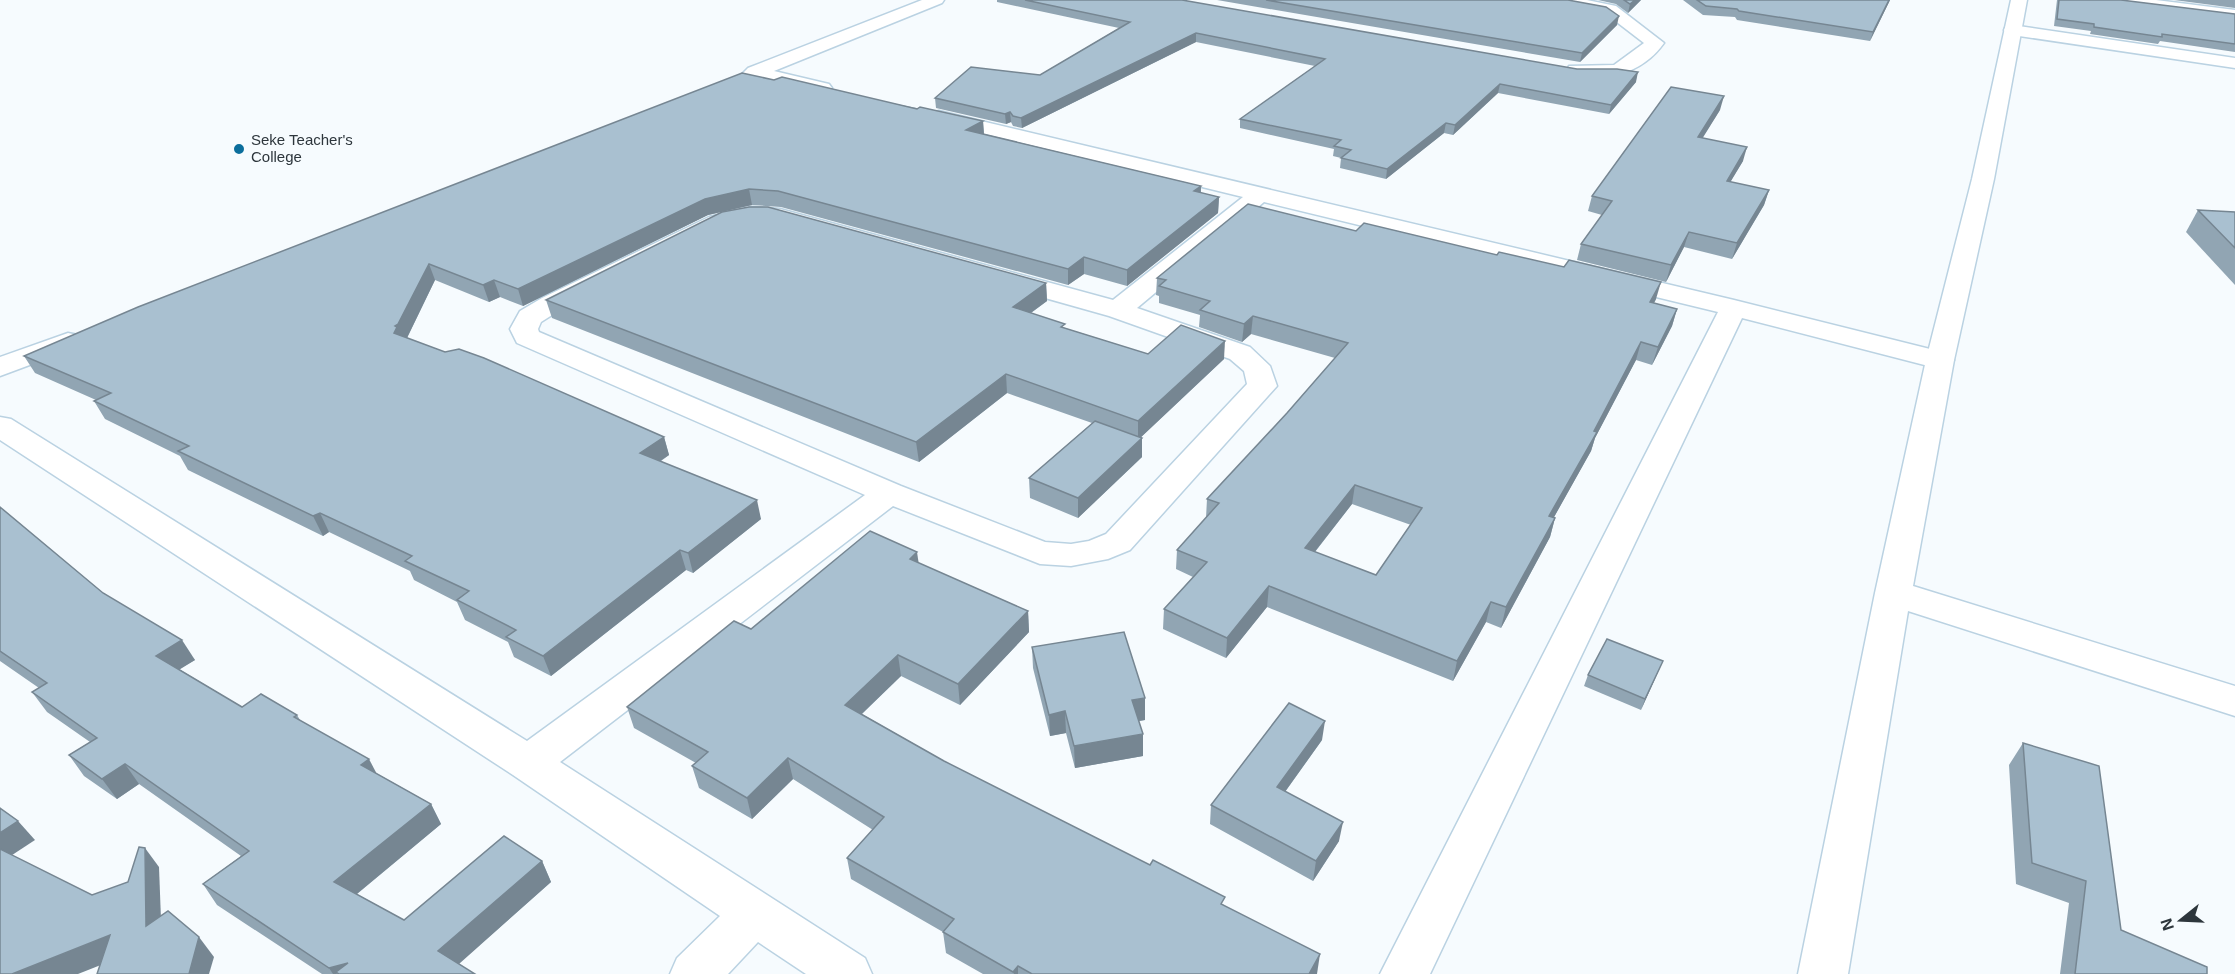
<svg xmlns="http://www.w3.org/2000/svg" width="2235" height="974" font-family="Arial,sans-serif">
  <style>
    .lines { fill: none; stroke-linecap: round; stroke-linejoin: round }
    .minor-casing { stroke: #bad2e2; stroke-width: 3 }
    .tertiary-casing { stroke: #bad2e2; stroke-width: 3 }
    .minor { fill: #fff; fill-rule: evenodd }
    .tertiary { fill: #fff; fill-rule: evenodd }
    .wall { fill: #91a5b3; fill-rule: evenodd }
    .shaded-wall { fill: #768692 }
    .building { fill: #a9c0d0; stroke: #768692; stroke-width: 1.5; fill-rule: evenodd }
    .poi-dot { fill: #0b6e9c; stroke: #f6fbfe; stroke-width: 2 }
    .labels { text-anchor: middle; stroke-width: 6; stroke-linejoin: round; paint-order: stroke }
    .far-poi-label { font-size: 15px; fill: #2d363c; stroke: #f6fbfe; text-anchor: start }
  </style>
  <rect width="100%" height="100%" fill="#f6fbfe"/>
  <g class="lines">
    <g class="minor-casing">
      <g id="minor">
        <path d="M922,0H944L942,3L774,71L829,84L832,88L829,92L822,94L757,78H744L742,74L748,68Z"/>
        <path d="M1552,0H1587L1616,6L1664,43C1642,74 1605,83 1569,74L1567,70L1569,66L1614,65L1644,43L1605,13L1560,5Z"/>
        <path d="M2111,0H2156L2235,10V20L2119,5Z"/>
        <path d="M2012,25L2235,58V68L2006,34L2004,30L2006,26Z"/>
        <path d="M939,111L1734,300L1950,354L1954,360L1950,366L1940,369L1742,318L1430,974H1380L1718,312L1264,202L1137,308L1250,347L1270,366L1277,386L1130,550L1108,559L1071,566L1040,564L893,506L560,762L865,958L872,974H806L758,942L728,974H670L677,958L720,916L513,775L0,440V417L11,419L527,741L865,495L517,343L510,329L520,311L542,298L709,217L752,207L780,209L1113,300L1243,197L932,121L929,117L932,113ZM752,221H771L1109,316L1230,359L1244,371L1247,384L1106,534L1089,541L1071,544L1045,542L901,486L539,332L538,329L541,322L560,310L725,227Z"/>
        <path d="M68,333L78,335L82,341L78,347L0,376V357Z"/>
      </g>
    </g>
    <g class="tertiary-casing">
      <path id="tertiary" d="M2011,0H2027L1994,179L1954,360L1913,586L2235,686V716L1908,611L1848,974H1798L1875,593L1926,360L1972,179Z"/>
    </g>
    <use href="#minor" class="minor"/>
    <use href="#tertiary" class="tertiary"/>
  </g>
  <g class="wall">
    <path d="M997,0H1182L1636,82L1609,114L1498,93L1453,135L1444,133L1386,179L1340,168L1341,158L1333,156L1334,149L1240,128V119L1315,66L1196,42L1022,128L1013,126L1011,122L1006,124L936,108L935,98L1040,75L1119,28L997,2Z"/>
    <path d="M1217,0H1568L1617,25L1580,62Z"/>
    <path d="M1598,0H1641L1628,13L1616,4Z"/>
    <path d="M1683,0H1890L1870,41L1737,20L1735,17L1703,15Z"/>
    <path d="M2057,0H2121L2235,14V52L2160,41L2158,44L2090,34L2091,31L2054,26Z"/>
    <path d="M2174,0H2235V8Z"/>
    <path d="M774,80L983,121L984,134L1201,186V193L1219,197L1218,213L1127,286L1084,274L1068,285L781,207L752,205L708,215L523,306L500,297L489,302L435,280L407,338L664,437L669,455L661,461L761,519L693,573L686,570L551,676L514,657L508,642L465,620L457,602L414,580L410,571L329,532L323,536L188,470L180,456L105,419L94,401L96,400L35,373L24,356Z"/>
    <path d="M1720,110L1702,138L1743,161L1730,182L1769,190L1764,205L1732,259L1684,247L1666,282L1577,260L1581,244L1602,215L1588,211L1592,196Z"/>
    <path d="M2198,210L2235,212V285L2186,232Z"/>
    <path d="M1356,231L1656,299L1654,303L1677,309L1672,326L1652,365L1636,360L1595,438L1591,451L1554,517L1555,518L1550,537L1501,628L1486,622L1453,681L1267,607L1226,658L1163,629L1164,609L1193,577L1176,569L1177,550L1206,518L1207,499L1287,413L1335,358L1251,334L1242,342L1199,327L1200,315L1159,303V296L1156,295L1157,278ZM1352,504L1411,525L1376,575L1315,552Z"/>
    <path d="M1046,283L1047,301L1031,313L1065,328L1148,354L1224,359L1141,437L1142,438V457L1078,518L1030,498L1029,478L1092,423L1007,393L919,462L552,318L546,300Z"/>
    <path d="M0,507L103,593L195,660L179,669L242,707L297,715L300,720L376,773L431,804L441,824L357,894L404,920L542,861L551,882L458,964L475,974H322L217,905L203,884L241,856L139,784L117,799L84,776L69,755L90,742L47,712L32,692L39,688L0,661Z"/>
    <path d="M919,563L1028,611L1029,632L960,705L901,676L862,714L944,761L1224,905L1317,974H983L946,953L943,932L851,879L847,858L873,830L793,779L752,819L699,788L692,766L696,763L634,728L627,707L751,629Z"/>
    <path d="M1032,647L1145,720L1139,721L1143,756L1075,768L1066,733L1050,736L1033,668Z"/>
    <path d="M1658,672L1641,710L1584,686L1588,675Z"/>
    <path d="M1322,740L1285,792L1339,841L1313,881L1210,824L1211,805Z"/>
    <path d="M2023,743L2121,930L2207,974H2060L2069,903L2016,884L2009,765Z"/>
  </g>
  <g class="shaded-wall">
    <path d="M1635,0H1641L1628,13L1630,4Z"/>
    <path d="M1889,0H1890L1870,41L1873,32Z"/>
    <path d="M1619,16L1617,25L1580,62L1582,53Z"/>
    <path d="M1196,33V42L1022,128L1021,118Z"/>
    <path d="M1638,72L1636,82L1609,114L1611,105Z"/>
    <path d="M1500,84L1498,93L1453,135L1455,125Z"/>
    <path d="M1724,96L1720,110L1694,152L1698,137Z"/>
    <path d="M1010,112L1011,122L1006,124L1005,114Z"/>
    <path d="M983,121L984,136L966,130Z"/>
    <path d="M1446,123L1444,133L1386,179L1387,169Z"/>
    <path d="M1747,147L1743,161L1722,196L1727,181Z"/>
    <path d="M1201,186L1200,202L1194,191Z"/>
    <path d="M749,189L752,205L708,215L523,306L518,289L705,199Z"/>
    <path d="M1769,190L1764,205L1732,259L1737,243Z"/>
    <path d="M1219,197L1218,213L1127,286V270Z"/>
    <path d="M1689,232L1684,247L1666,282L1671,265Z"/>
    <path d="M1084,257V274L1068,285V269Z"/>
    <path d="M429,264L435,280L405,342L394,333L395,326Z"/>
    <path d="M494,280L500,297L489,302L483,285Z"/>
    <path d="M1661,282L1656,299L1645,320L1650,302Z"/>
    <path d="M1046,283L1047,301L1014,325L1013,307Z"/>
    <path d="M1677,309L1672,326L1652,365L1658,347Z"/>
    <path d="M1253,316L1251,334L1242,342L1244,324Z"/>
    <path d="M1225,341L1224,359L1138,440V421Z"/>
    <path d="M1641,342L1636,360L1595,438L1591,451L1544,535L1549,516Z"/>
    <path d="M1006,374L1007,393L919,462L916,442Z"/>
    <path d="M664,437L669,455L645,471L640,453Z"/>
    <path d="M1142,438V457L1078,518V498Z"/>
    <path d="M1355,485L1352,504L1302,568L1305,548Z"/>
    <path d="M757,500L761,519L693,573L688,553Z"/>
    <path d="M320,513L329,532L323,536L313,516Z"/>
    <path d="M1555,518L1550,537L1501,628L1506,607Z"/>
    <path d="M680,550L686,570L551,676L543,656Z"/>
    <path d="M917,552L920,572L910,559Z"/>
    <path d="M1269,586L1267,607L1226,658L1227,638Z"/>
    <path d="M1491,602L1486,622L1453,681L1457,661Z"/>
    <path d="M1028,611L1029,632L960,705L958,684Z"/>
    <path d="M182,640L195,660L169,676L156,656Z"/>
    <path d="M898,655L901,676L849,726L845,705Z"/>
    <path d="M1663,661L1658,672L1641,710L1645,699Z"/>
    <path d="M1145,698V720L1132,722V700Z"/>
    <path d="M1065,711L1066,733L1050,736L1049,715Z"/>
    <path d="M1325,721L1322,740L1274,807L1277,787Z"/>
    <path d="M1143,734V756L1075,768L1074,746Z"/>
    <path d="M788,758L793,779L752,819L747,798Z"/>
    <path d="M369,759L380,780L361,765Z"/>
    <path d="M125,764L139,784L117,799L102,779Z"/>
    <path d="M431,804L441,824L347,902L334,882Z"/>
    <path d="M18,821L35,840L3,861L0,858V833Z"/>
    <path d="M1343,822L1339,841L1313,881L1316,861Z"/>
    <path d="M145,848L159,867L162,946L146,926Z"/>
    <path d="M542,861L551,882L450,972L438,951Z"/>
    <path d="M110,935L126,955L78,974H12Z"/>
    <path d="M199,937L214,957L209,974H189Z"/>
    <path d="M1320,954L1317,974H1309Z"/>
    <path d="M348,963L336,972L337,974H333L329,968Z"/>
    <path d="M1018,966V974H1014L1013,972Z"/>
  </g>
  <g class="building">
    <path d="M1025,0H1182L1577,69H1617L1638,72L1611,105L1500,84L1455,125L1446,123L1387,169L1341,158L1351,150L1334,146L1341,140L1240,119L1325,59L1196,33L1021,118L1013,116L1010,112L1005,114L935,98L971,67L1040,75L1130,22Z"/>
    <path d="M1266,0H1568L1606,7L1619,16L1582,53Z"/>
    <path d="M1624,0H1635L1630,4Z"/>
    <path d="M1697,0H1889L1873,32L1739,11L1737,9L1706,6Z"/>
    <path d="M2059,0H2121L2235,14V44L2162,34V37L2094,27V24L2057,19Z"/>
    <path d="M742,73L774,80L782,77L917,109L920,107L983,121L966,130L1201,186L1194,191L1219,197L1127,270L1084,257L1068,269L778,191L749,189L705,199L518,289L494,280L483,285L429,264L398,324L395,326L397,327L394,333L445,352L459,349L484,358L664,437L640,453L757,500L688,553L680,550L543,656L506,637L516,630L457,600L469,591L405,561L412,556L320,513L313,516L178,451L189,446L94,401L111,393L24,356L138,307Z"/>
    <path d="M1671,87L1724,96L1698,137L1747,147L1727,181L1769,190L1737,243L1689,232L1671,265L1581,244L1612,201L1592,196Z"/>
    <path d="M1248,204L1356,231L1364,223L1497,255L1499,252L1564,267L1569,260L1661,282L1650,302L1677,309L1658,347L1641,342L1594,431L1597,432L1549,516L1555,518L1506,607L1491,602L1457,661L1269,586L1227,638L1164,609L1207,562L1177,550L1219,503L1207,499L1287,413L1348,343L1253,316L1244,324L1200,310L1210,301L1159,286L1166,280L1157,278ZM1355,485L1422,508L1376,575L1305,548Z"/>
    <path d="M749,207H768L1046,283L1013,307L1065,324L1061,327L1148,354L1181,325L1225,341L1138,421L1006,374L916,442L546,300L722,212Z"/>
    <path d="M2198,210L2235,212V248Z"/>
    <path d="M1095,421L1142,438L1078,498L1029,478Z"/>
    <path d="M0,507L103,593L182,640L156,656L242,707L261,694L297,715L294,717L369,759L361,765L431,804L334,882L404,920L504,836L542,861L438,951L475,974H339L336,972L348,963L329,968L203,884L249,851L125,764L102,779L69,755L97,738L32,692L47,683L0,651Z"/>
    <path d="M870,531L917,552L910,559L1028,611L958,684L898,655L845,705L944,761L1150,865L1153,860L1225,897L1221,904L1320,954L1309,974H1032L1018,966L1013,972L943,932L954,919L847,858L884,817L788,758L747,798L692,766L708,752L627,707L734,621L751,629Z"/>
    <path d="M1124,632L1145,698L1132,700L1143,734L1074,746L1065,711L1049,715L1032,647Z"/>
    <path d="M1607,639L1663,661L1645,699L1588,675Z"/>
    <path d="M1289,703L1325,721L1277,787L1343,822L1316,861L1211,805Z"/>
    <path d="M2023,743L2099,766L2121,930L2207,967V974H2075L2086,881L2032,863Z"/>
    <path d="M0,808L18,821L0,833Z"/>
    <path d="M139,847L145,848L146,926L168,911L199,937L189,974H97L110,935L12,974H0V849L92,895L128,882Z"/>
  </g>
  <circle class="poi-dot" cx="239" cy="149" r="6"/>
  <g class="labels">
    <g class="far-poi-label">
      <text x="251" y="145">Seke Teacher's<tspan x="251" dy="17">College</tspan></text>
    </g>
  </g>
  <g transform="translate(2181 920) rotate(252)" stroke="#f6fbfe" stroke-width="4.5" paint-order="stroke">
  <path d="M0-4.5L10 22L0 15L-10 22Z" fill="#2d363c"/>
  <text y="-9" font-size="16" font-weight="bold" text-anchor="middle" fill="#2d363c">N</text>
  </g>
</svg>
